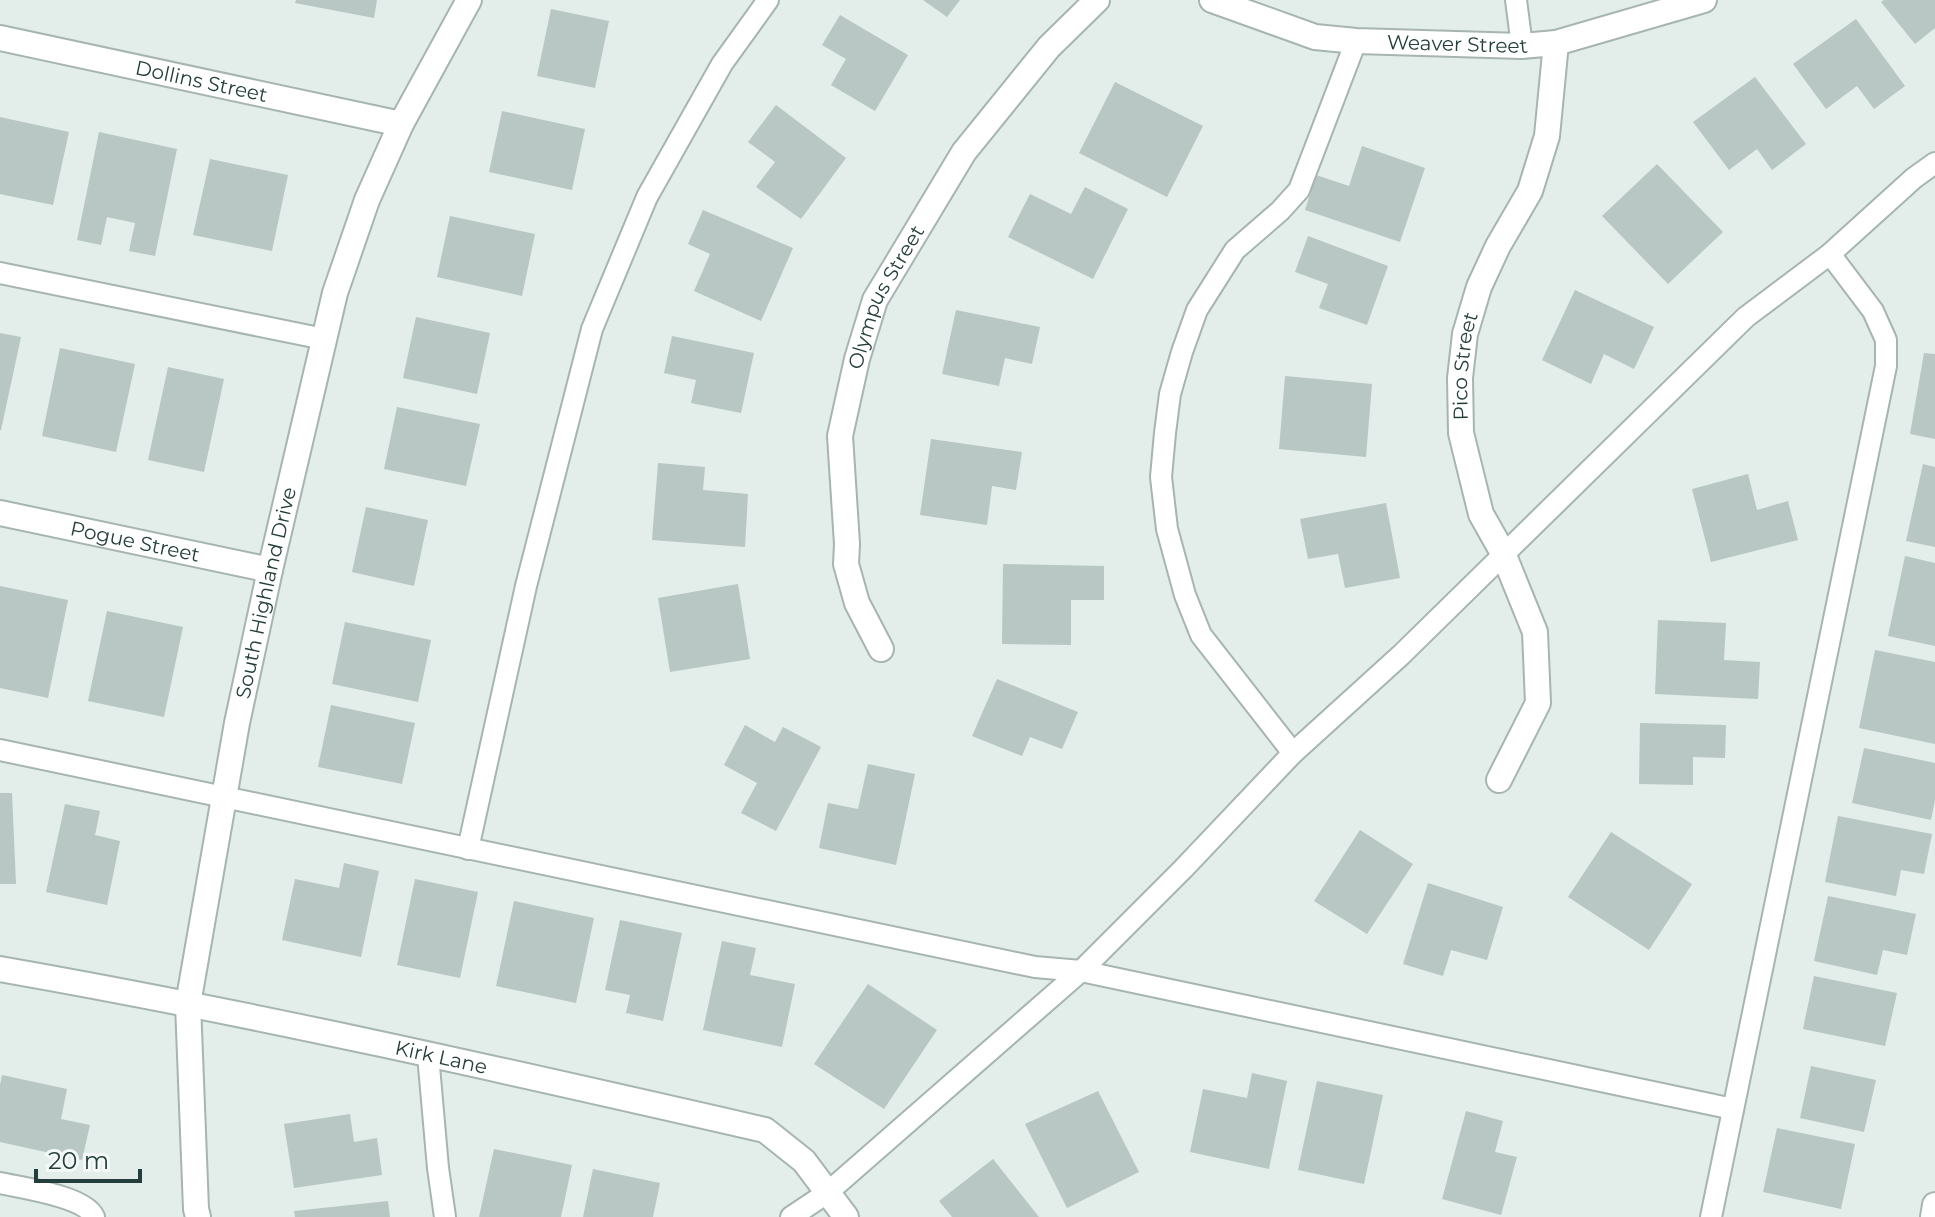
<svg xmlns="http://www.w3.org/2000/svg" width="1935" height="1217" font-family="Montserrat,sans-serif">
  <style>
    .building { fill: #b8c7c3 }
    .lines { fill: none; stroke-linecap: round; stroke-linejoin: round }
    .service-casing { stroke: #a6b5b2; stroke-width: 24 }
    .minor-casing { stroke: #a6b5b2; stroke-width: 28 }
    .tertiary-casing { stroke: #a6b5b2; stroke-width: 28 }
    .service { stroke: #fff; stroke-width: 20 }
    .minor { stroke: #fff; stroke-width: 24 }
    .tertiary { stroke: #fff; stroke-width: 24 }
    .labels { text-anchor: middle; stroke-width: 8; stroke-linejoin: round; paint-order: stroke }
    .street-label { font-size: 20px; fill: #233e3b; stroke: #f4f9f7 }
  </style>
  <rect width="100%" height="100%" fill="#e3edea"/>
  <g class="building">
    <path d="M296,0H377L374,18L295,3Z"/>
    <path d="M923,0H960L947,17Z"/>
    <path d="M1884,0H1935V28L1915,44L1881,2Z"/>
    <path d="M551,9L609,21L595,88L537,76Z"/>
    <path d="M840,15L908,55L875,111L831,85L846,59L822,45Z"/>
    <path d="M1856,19L1905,86L1874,109L1857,86L1826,109L1793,64Z"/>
    <path d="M1755,77L1806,144L1772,170L1757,149L1729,170L1693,122Z"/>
    <path d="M1115,82L1203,126L1167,197L1079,153Z"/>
    <path d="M776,105L846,158L801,219L756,187L775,162L748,142Z"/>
    <path d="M502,111L585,129L572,190L489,172Z"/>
    <path d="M0,117L69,132L53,205L0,194Z"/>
    <path d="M99,132L177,149L155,256L129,251L135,223L107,217L101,245L77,240Z"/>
    <path d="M1362,146L1425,168L1400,242L1305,210L1316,175L1349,186Z"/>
    <path d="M210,159L288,175L272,251L193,235Z"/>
    <path d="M1657,164L1723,232L1668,284L1602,216Z"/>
    <path d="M1085,187L1128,209L1093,279L1008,237L1030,194L1071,214Z"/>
    <path d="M703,210L793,248L761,321L694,291L710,254L688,244Z"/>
    <path d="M450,216L535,234L522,296L437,277Z"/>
    <path d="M1308,236L1388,266L1367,325L1319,308L1328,284L1295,272Z"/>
    <path d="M1575,290L1654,327L1634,369L1604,354L1591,384L1542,360Z"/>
    <path d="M956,310L1040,327L1032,364L1005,358L999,386L942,374Z"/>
    <path d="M416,317L490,333L477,394L403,378Z"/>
    <path d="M0,333L21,337L1,430H0Z"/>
    <path d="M672,336L754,353L741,413L691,403L696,380L664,373Z"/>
    <path d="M60,348L135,364L116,452L42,436Z"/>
    <path d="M1924,353L1935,354V439L1910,434Z"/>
    <path d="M168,367L224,379L204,472L148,460Z"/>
    <path d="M1285,376L1372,384L1366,457L1279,449Z"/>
    <path d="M397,407L480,424L466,486L384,469Z"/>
    <path d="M931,439L1022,452L1016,490L992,486L987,525L920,515Z"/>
    <path d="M658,463L705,467L703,490L748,494L745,547L652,540Z"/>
    <path d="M1923,464L1935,467V547L1906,541Z"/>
    <path d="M1748,474L1757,510L1788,501L1798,540L1711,562L1692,489Z"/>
    <path d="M1386,503L1400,578L1345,588L1338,554L1308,559L1300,519Z"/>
    <path d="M366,507L428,520L414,586L352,572Z"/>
    <path d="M1905,556L1935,563V646L1888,636Z"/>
    <path d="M1003,564L1104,566V600H1071V645L1002,644Z"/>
    <path d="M738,584L750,659L670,672L658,598Z"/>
    <path d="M0,586L68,600L48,698L0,688Z"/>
    <path d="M107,611L183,627L164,717L88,701Z"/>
    <path d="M1658,620L1726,623L1724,660L1760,662L1758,699L1655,694Z"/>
    <path d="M345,622L431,640L418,702L332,684Z"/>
    <path d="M1875,650L1935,662V744L1859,728Z"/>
    <path d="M997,679L1078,712L1062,749L1030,737L1022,756L972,736Z"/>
    <path d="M331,705L415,723L402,784L318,767Z"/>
    <path d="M1640,723L1726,725L1725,758L1693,757V785L1639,784Z"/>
    <path d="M745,725L775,742L783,727L821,747L776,831L741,813L757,783L724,765Z"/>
    <path d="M1864,748L1935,763V800L1931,820L1852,803Z"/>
    <path d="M868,764L915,774L896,865L819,848L828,803L858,809Z"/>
    <path d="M0,793H12L16,884H0Z"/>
    <path d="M65,804L100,811L95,835L120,841L107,905L46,892Z"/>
    <path d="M1838,816L1932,834L1924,874L1901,870L1896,896L1825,882Z"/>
    <path d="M1360,830L1413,864L1367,934L1314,901Z"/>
    <path d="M1611,832L1692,884L1649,950L1568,897Z"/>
    <path d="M344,863L379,871L361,957L282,940L295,879L339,888Z"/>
    <path d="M415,879L478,892L460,978L397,965Z"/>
    <path d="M1428,883L1503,907L1487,960L1451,950L1443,976L1403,964Z"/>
    <path d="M1828,896L1916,914L1907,955L1883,950L1877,975L1814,961Z"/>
    <path d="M514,901L594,918L576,1003L496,986Z"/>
    <path d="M620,920L682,933L663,1021L626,1013L630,995L605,990Z"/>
    <path d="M722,941L756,948L750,975L795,984L782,1047L703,1030Z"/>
    <path d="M1814,976L1897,993L1885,1046L1803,1029Z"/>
    <path d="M868,984L937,1030L884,1109L814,1064Z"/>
    <path d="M1811,1066L1876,1080L1864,1132L1800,1118Z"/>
    <path d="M1252,1073L1287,1081L1269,1169L1190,1152L1203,1089L1247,1098Z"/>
    <path d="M2,1075L67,1089L61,1119L90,1125L82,1160L0,1142V1085Z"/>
    <path d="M1317,1081L1383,1095L1364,1184L1298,1170Z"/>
    <path d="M1098,1091L1139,1172L1067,1208L1025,1124Z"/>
    <path d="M1466,1111L1503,1121L1495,1152L1517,1157L1501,1215L1442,1199Z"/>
    <path d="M350,1114L354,1142L377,1138L382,1175L294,1188L284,1124Z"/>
    <path d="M1777,1128L1855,1144L1841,1209L1763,1192Z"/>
    <path d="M494,1149L572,1165L561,1217H479Z"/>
    <path d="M993,1159L1039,1217H952L939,1201Z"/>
    <path d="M593,1169L660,1183L653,1217H583Z"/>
    <path d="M388,1201L390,1217H295L294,1211Z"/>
  </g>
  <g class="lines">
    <g class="service-casing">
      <g id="service">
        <path d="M1516,0L1522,46"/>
        <path d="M0,273L324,339"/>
        <path d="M0,750L1035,967L1081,971L1184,868L1293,753L1401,655L1746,317L1830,254L1914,178L1935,163"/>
        <path d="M1293,753L1201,635L1185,595L1167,529L1161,477L1165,433L1170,394L1182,352L1197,310L1235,250L1280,211L1299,190L1356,41"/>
        <path d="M468,849L526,586L592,329L647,197L722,64L768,0"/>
        <path d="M428,1055L438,1168L445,1217"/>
        <path d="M0,1183C22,1188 85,1196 94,1217"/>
        <path d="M791,1217L827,1193L1081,971L1733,1109"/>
        <path d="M1711,1217L1886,366V340L1873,311L1830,254"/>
      </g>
    </g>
    <g class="minor-casing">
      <g id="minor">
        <path id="s1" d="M0,38L401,124"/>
        <path id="s2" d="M0,513L270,570"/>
        <path id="s3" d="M881,649L857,603L846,564L847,544L840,436L857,359L875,300L964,152L1049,47L1097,0"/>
        <path id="s4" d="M1499,780L1538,703L1535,632L1503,553L1481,514L1461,433L1460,378L1465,334L1479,287L1498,246L1530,191L1547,136L1556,43"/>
        <path id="s5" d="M0,969C257,1014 511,1072 765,1130L804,1161L846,1217"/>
        <path d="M1933,1217L1935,1205"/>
      </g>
    </g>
    <g class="tertiary-casing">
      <g id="tertiary">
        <path id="s6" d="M1212,0L1315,37L1356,41L1522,46L1556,43L1704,0"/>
        <path id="s7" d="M198,1217L196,1209L188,1004L237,723L270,570L335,293L367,200L401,124L469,0"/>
      </g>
    </g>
    <use href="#service" class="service"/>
    <use href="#minor" class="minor"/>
    <use href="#tertiary" class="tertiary"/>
  </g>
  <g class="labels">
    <g class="street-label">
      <text dy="7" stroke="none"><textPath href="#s6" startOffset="252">Weaver Street</textPath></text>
      <text dy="7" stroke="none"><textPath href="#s1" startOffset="206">Dollins Street</textPath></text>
      <text dy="7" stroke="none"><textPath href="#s3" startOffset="368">Olympus Street</textPath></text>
      <text dy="7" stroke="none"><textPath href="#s4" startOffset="438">Pico Street</textPath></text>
      <text dy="7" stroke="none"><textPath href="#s2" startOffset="138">Pogue Street</textPath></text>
      <text dy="7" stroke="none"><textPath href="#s7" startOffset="632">South Highland Drive</textPath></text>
      <text dy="7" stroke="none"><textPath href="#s5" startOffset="450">Kirk Lane</textPath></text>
    </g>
  </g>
  <path d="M36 1169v12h104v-12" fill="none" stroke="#233e3b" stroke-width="4"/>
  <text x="48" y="1169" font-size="24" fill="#233e3b" stroke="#f4f9f7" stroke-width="6" paint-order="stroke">20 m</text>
</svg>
